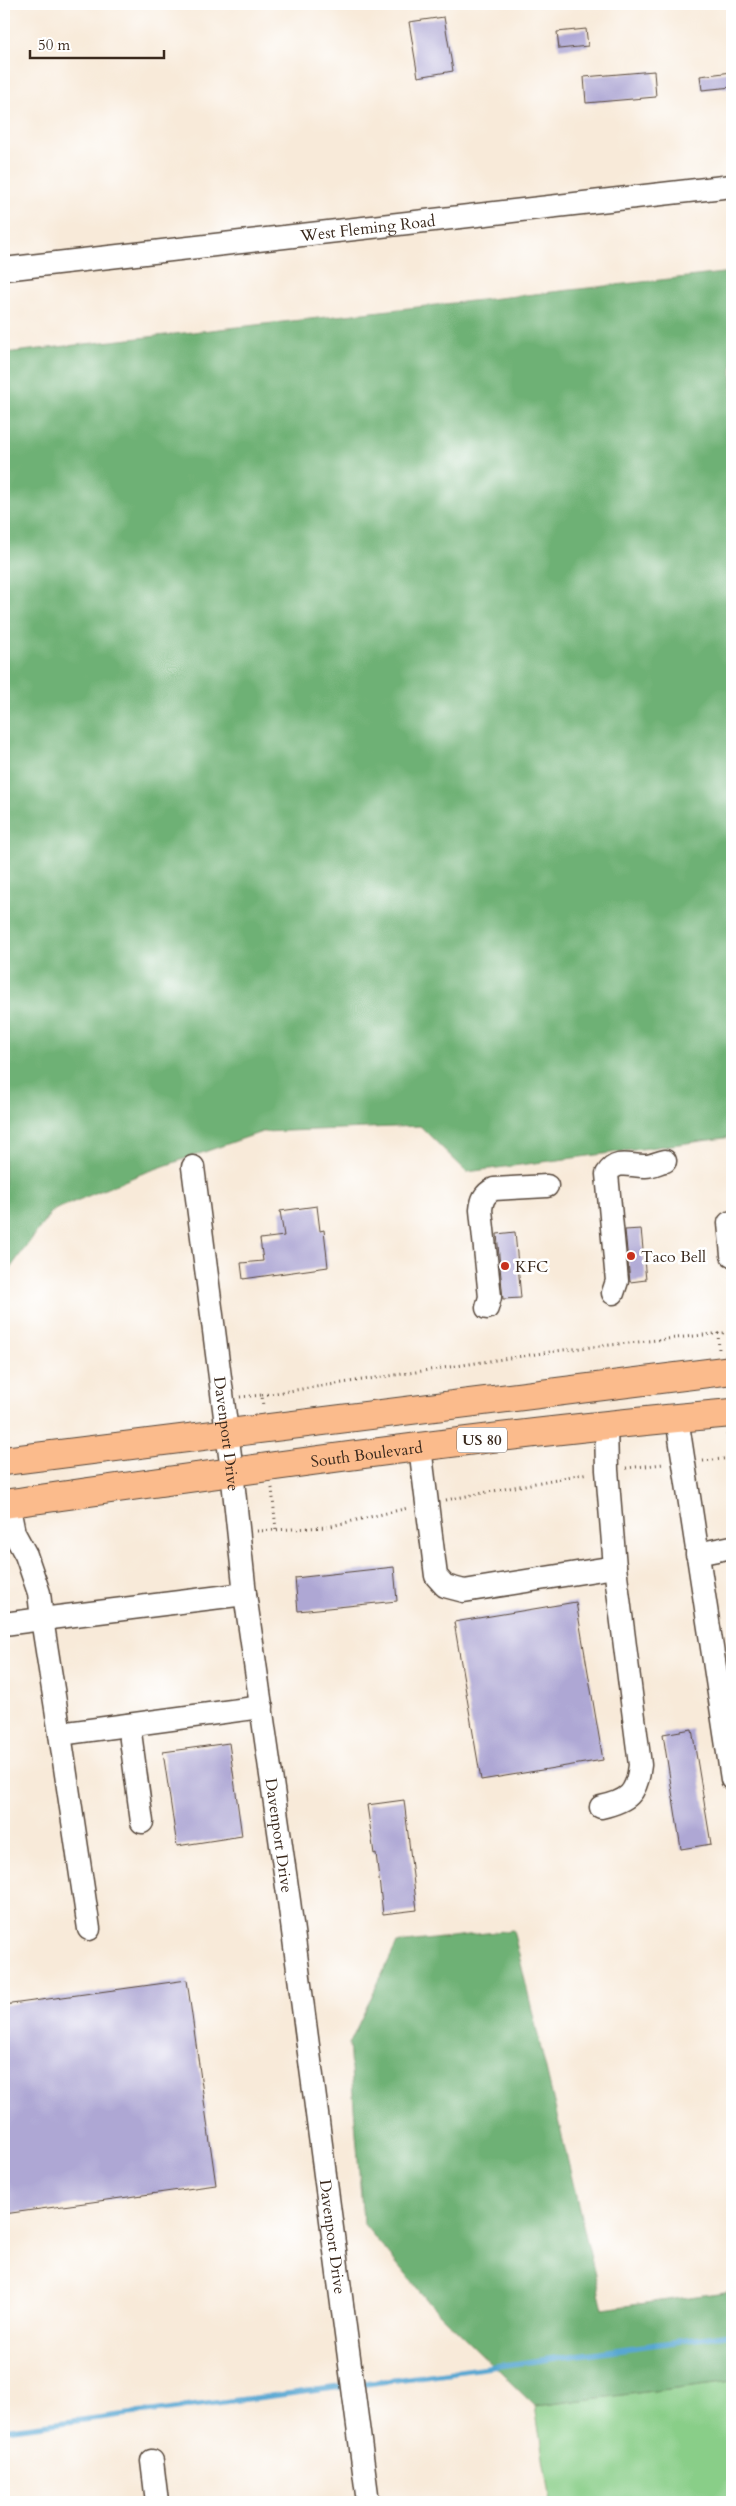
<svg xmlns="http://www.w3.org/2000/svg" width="736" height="2506" font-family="Cardo,serif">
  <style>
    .green { fill: #89ce88; stroke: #627c53 }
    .forest { fill: #6eb174; stroke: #546e49 }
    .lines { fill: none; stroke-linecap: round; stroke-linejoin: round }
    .stream { stroke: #59a7d2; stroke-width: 5.5 }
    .building { fill: #aea7d4 }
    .minor-casing { stroke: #57473a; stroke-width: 25 }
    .highway-casing { stroke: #57473a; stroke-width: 30 }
    .path { stroke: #57473a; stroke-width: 3; stroke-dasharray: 1 4; stroke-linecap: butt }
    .minor { stroke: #fff; stroke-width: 22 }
    .highway { stroke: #fbbb8c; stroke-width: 28 }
    .poi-dot { fill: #c8321e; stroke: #fff; stroke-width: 2 }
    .labels { text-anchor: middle; stroke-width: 5; stroke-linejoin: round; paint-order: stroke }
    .shield { fill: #fff; stroke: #766a62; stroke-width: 1 }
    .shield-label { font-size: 15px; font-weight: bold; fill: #3b2a1e }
    .street-label { font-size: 16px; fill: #3b2a1e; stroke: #fff }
    .poi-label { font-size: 16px; fill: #3b2a1e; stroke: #fff; text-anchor: start }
  </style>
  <rect width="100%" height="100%" fill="#fff"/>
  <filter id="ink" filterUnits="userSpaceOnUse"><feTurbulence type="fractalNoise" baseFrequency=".02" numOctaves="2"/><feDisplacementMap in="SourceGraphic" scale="10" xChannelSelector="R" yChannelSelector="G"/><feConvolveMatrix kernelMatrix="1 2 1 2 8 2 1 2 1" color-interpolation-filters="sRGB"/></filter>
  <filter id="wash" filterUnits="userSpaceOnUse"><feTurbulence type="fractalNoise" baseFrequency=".0096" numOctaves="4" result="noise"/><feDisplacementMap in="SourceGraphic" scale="20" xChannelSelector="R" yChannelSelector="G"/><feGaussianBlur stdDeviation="1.12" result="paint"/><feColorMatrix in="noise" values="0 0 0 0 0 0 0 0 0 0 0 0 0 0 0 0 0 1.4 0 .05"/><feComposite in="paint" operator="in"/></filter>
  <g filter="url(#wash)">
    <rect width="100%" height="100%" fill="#f8ead9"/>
    <path class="green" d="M732,2381V2502H550L535,2406Z"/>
    <g class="forest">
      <path d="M732,272V1137L467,1172L420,1126L262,1132L141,1174L52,1211L6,1274L4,1372V353Z"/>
      <path d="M513,1930L603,2309L732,2291V2381L535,2406L432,2306L363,2223L349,2044L397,1943Z"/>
    </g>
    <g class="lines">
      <g class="stream">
        <path d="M358,2385L732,2334"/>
        <path d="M4,2430L349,2386"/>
      </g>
    </g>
    <g id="blocks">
      <g class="building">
        <path d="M444,17L453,71L418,77L409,22Z"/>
        <path d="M586,29L588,46L559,49L557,32Z"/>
        <path d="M654,71L656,97L586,103L584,77Z"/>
        <path d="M732,72V87L702,90L700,76Z"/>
        <path d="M317,1206L320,1231L324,1230L328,1267L243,1279L241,1263L263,1261L260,1239L284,1236L280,1211Z"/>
        <path d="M641,1229L646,1280L630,1282L625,1230Z"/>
        <path d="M515,1232L521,1298L503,1299L497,1234Z"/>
        <path d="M394,1567L397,1601L298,1611L295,1578Z"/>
        <path d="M576,1602L603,1760L481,1780L454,1622Z"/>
        <path d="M692,1729L711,1844L681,1849L663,1734Z"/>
        <path d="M229,1743L242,1836L177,1846L163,1752Z"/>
        <path d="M404,1800L417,1910L383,1914L376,1853L374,1854L367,1805Z"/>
        <path d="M187,1980L216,2185L4,2214V2005Z"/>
      </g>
    </g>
  </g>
  <g filter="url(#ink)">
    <use href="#blocks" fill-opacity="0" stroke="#57473a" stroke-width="1"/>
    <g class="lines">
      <g class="minor-casing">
        <g id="minor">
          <path id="s1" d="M4,269L732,186"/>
          <path id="s2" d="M193,1167L232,1471L245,1594L289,1901L368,2502"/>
          <path d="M732,1222L729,1223L732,1255"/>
          <path d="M613,1293L617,1281L607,1174C617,1158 631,1167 646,1166C652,1166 659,1162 665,1161"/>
          <path d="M487,1308L490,1297L481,1210C482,1200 484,1194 494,1189L547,1186"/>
          <path d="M677,1418L732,1779"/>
          <path d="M420,1447L436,1576L445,1586L464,1591L615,1567L607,1470L606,1425"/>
          <path d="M697,1554L732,1547"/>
          <path d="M245,1594L42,1619L60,1734L262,1707"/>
          <path d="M4,1624L42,1619L39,1593L26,1555L14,1533L8,1503"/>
          <path d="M129,1725L142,1822"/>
          <path d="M60,1734L89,1929"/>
          <path d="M601,1807C628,1801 637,1794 640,1765L615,1567"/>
          <path d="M152,2461L157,2502"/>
        </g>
      </g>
      <g class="highway-casing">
        <g id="highway">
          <path d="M4,1461L732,1370"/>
          <path id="s3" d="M4,1504C246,1470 488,1434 732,1413"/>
        </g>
      </g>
      <g class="path">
        <path d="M718,1333L719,1350"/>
        <path d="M262,1395L563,1350L732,1332"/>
        <path d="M240,1397L262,1395L263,1407"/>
        <path d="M727,1434L732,1458"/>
        <path d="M703,1461L732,1458"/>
        <path d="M626,1468L664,1464"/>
        <path d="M272,1488L276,1530"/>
        <path d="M446,1500L588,1473"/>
        <path d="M257,1531L327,1527L408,1508"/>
      </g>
      <use href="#minor" class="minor"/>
      <use href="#highway" class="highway"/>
    </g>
  </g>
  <g class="poi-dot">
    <circle cx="631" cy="1256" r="5"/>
    <circle cx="505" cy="1266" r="5"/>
  </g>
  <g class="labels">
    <rect class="shield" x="457" y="1427.5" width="50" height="25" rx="4"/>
    <g class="shield-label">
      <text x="482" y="1445">US 80</text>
    </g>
    <g class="street-label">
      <text dy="6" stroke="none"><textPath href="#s1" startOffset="366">West Fleming Road</textPath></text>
      <text dy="6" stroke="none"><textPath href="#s2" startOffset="269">Davenport Drive</textPath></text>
      <text dy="6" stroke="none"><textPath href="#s3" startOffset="366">South Boulevard</textPath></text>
      <text dy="6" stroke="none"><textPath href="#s2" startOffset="674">Davenport Drive</textPath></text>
      <text dy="6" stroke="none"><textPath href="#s2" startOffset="1079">Davenport Drive</textPath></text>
    </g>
    <g class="poi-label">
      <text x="641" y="1262">Taco Bell</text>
      <text x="515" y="1272">KFC</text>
    </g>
  </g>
  <rect width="736" height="2506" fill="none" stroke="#fff" stroke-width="20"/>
  <path d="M30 50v8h134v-8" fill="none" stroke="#3b2a1e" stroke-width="2.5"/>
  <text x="38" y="50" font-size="15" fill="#3b2a1e" stroke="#ffffff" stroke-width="4" paint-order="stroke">50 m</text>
</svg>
